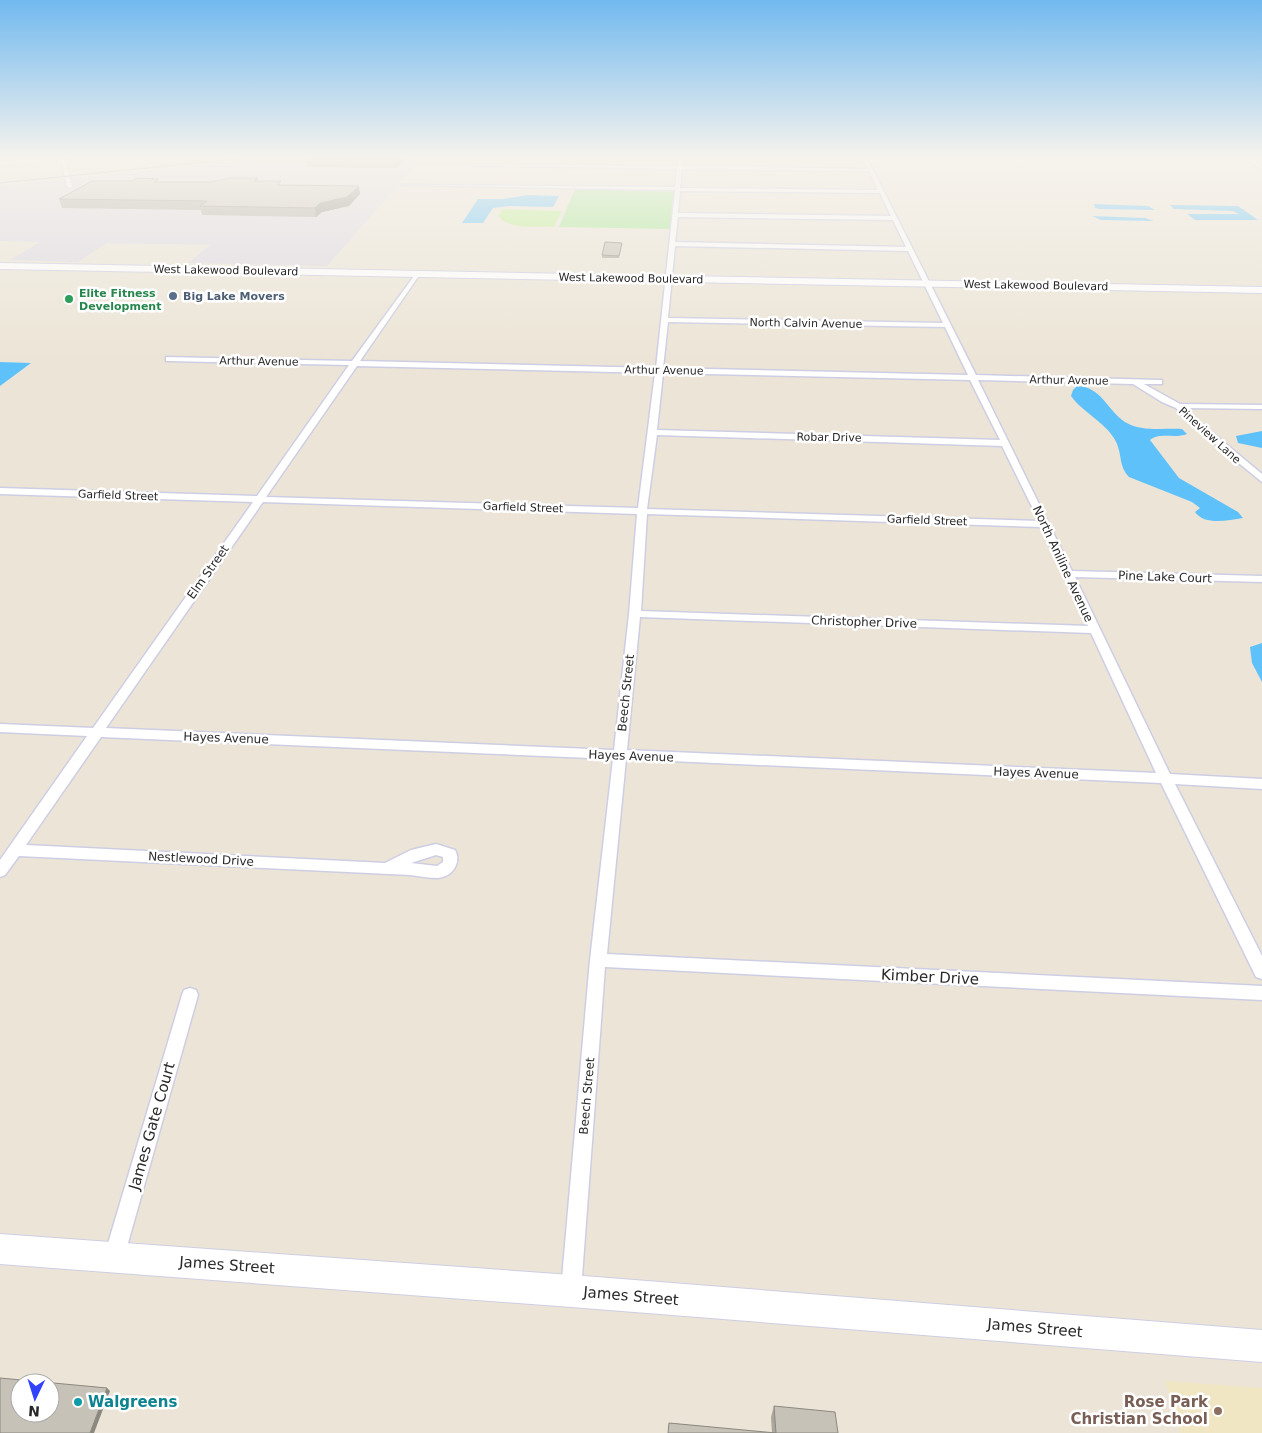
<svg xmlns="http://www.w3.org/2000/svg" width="1262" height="1433" font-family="'DejaVu Sans',sans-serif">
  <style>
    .industrial { fill: #ddd9e3 }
    .education { fill: #f0e6c4 }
    .green { fill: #a3e88e }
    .pitch { fill: #baf188 }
    .water { fill: #5fc1f9 }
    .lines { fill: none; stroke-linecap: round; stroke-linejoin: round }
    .street-casing { stroke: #cdcee3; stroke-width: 3 }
    .secondary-casing { stroke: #cdcee3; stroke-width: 2 }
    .street { fill: #fff; fill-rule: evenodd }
    .secondary { fill: #fff; fill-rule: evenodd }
    .rail { stroke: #9a9bb4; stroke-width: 1 }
    .wall { fill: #aba79d }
    .shaded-wall { fill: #8b8880 }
    .building { fill: #c7c2b7; stroke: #8b8880; fill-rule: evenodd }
    .service-dot { fill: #5c6f8a; stroke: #fff; stroke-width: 2 }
    .leisure-dot { fill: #2e9e5b; stroke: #fff; stroke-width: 2 }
    .culture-dot { fill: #0f9aa8; stroke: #fff; stroke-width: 2 }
    .education-dot { fill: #8d6e63; stroke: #fff; stroke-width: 2 }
    .labels { text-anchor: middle; stroke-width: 5; stroke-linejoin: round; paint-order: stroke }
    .far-street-label { font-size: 11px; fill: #282828; stroke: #fff }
    .far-leisure-label { font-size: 11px; font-weight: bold; fill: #27864d; stroke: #fff; text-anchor: start }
    .far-service-label { font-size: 11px; font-weight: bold; fill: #4e5e75; stroke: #fff; text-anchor: start }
    .street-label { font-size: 12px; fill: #282828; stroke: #fff }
    .near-street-label { font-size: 15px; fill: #282828; stroke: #fff }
    .near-culture-label { font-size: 15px; font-weight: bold; fill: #0d838f; stroke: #fff; text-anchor: start }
    .near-education-label { font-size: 15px; font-weight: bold; fill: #785e54; stroke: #fff; text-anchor: end }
  </style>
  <rect width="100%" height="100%" fill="#ece5d7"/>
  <path class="industrial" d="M284,156H424L327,266L188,263L210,245L107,243L78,262L10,260L40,242L0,241V186Z"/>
  <path class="education" d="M1165,1381L1262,1388V1433H1180Z"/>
  <path class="green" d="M575,189L675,192L671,229L559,227Z"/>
  <path class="pitch" d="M502,209L562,211L554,227C539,226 508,230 498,216Z"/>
  <g class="water">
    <path d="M528,195L559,196L553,207L509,206L493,208L483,223H462L478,199H503Z"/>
    <path d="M1094,204L1148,206L1155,210L1099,209L1095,208Z"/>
    <path d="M1170,205L1238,206L1258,220H1195L1187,214H1239L1233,211L1174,209Z"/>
    <path d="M1092,216L1145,218L1154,221L1101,220Z"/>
    <path d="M0,362L31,363L0,386Z"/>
    <path d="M1077,386C1102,387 1106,409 1125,422C1141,432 1164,428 1182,429L1187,434C1175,439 1160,432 1150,440L1179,478L1238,512L1243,518C1228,520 1205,526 1195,512L1200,508L1192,502L1129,477C1119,467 1122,456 1117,444C1109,424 1084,414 1071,396L1073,390Z"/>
    <path d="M1262,431V448L1238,443L1236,436Z"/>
    <path d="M1262,643V682L1252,663L1250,647Z"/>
  </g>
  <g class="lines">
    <g class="street-casing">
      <g id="street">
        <path d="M60,156H64L72,185L71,188L67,187Z"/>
        <path d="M679,156H683L682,166L868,169L862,156H866L976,375L1159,380H1162V384H1144L1180,404L1262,405V409L1185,408L1192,416L1262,474V482L1186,420L1176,408L1162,402L1133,384L978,380L1072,571L1262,576V582L1075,577L1170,774L1262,779V789L1175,784L1262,956V979L1256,977L1161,783L626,759L607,954L1262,986V1000L605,967L581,1290L578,1297L571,1300L564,1297L561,1290L590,960L613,759L101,737L26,845L385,863L411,850L436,844L455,850C462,863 452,877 438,878C429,878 419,876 410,875L19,856L5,875L0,877V860L87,736L0,732V724L93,728L253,502L0,494V488L257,496L349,365L169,361H166V357L352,361L417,272L420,274L360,361L656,368L675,190L401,185L675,187L677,169L418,164L678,166ZM682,169L869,171L878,190L680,188ZM680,191L880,193L891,216L678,213ZM678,217L893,220L906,247L675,242ZM675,246L908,251L943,323L668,318ZM668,322L945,327L968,375L663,368ZM357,366L655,373L638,508L266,497ZM663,373L970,380L1000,440L657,430ZM657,435L1002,446L1039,521L647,509ZM263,502L637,514L629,614L614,750L106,728ZM647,514L1041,527L1088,626L641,611ZM640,617L1091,633L1156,773L627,750ZM436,855L443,857V862L437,866L411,863Z"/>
        <path d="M1243,156H1248L1262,166V169Z"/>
        <path d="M190,988L196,990L198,995L124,1257L121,1264L114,1267L107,1264L104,1257L182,995L184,990Z"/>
      </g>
    </g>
    <g class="secondary-casing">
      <g id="secondary">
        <path d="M59,156H84L0,166V162Z"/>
        <path d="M0,263L1262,287V293L0,269Z"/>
        <path d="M0,1234L571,1275L1262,1330V1362L571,1307L0,1264Z"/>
      </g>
    </g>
    <use href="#street" class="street"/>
    <use href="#secondary" class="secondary"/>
    <path class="rail" d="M0,183L265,156"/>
  </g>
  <g class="wall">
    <path d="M309,156H408L396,168L307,167L306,159Z"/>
    <path d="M258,178V181L282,185L360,194L349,206L322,212L316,217L202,215L201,210L62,208L59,199L211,182Z"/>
    <path d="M622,243L619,258H602V255Z"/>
    <path d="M774,1406L838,1433H668L669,1423L772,1433L771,1417Z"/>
  </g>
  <g class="shaded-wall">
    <path d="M399,156H408L396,168L395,160Z"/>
    <path d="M359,186L360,194L349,206L322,212L316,217L315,208L320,203Z"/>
    <path d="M107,1388L110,1391L94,1433H90Z"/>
  </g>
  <g class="building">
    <path d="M309,156H399L395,160L306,159Z"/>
    <path d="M137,178L159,179L154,182H211L229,178H258L254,181H281L277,185L359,186L347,197L320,203L315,208L200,206L207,201L59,199L92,181H132Z"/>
    <path d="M605,242L622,243L619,256L602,255Z"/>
    <path d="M0,1378L107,1388L90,1433H0ZM20,1383H50V1413H20Z"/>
    <path d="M774,1406L835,1412L838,1433H668L669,1423L776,1433Z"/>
  </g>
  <linearGradient id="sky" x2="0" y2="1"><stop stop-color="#71b9ef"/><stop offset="0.44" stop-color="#f6f3ed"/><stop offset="1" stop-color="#f6f3ed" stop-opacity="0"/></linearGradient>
  <rect width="1262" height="357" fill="url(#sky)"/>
  <circle class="service-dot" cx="173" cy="296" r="5"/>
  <circle class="leisure-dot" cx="69" cy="299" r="5"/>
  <circle class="culture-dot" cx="78" cy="1402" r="5"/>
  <circle class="education-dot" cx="1218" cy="1411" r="5"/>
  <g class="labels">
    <g class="far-street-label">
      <text transform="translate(226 270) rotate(1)" y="4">West Lakewood Boulevard</text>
      <text transform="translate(631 278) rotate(1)" y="4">West Lakewood Boulevard</text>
      <text transform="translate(1036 285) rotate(1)" y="4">West Lakewood Boulevard</text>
      <text transform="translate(806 323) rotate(1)" y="4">North Calvin Avenue</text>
      <text transform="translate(259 361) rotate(1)" y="4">Arthur Avenue</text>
      <text transform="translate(664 370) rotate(1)" y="4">Arthur Avenue</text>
      <text transform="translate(1069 380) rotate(1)" y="4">Arthur Avenue</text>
      <text transform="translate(1210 435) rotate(42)" y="4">Pineview Lane</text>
      <text transform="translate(829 437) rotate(1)" y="4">Robar Drive</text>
      <text transform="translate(118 495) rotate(2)" y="4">Garfield Street</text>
      <text transform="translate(523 507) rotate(2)" y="4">Garfield Street</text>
      <text transform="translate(927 520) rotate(2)" y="4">Garfield Street</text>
    </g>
    <g class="far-leisure-label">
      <text x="79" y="297">Elite Fitness<tspan x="79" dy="13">Development</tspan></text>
    </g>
    <g class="far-service-label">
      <text x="183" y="300">Big Lake Movers</text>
    </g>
    <g class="street-label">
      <text transform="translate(1063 564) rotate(65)" y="4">North Aniline Avenue</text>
      <text transform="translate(208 572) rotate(-55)" y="4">Elm Street</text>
      <text transform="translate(1165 577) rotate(2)" y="4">Pine Lake Court</text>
      <text transform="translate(864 622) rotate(2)" y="4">Christopher Drive</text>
      <text transform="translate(626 693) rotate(-84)" y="4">Beech Street</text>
      <text transform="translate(226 738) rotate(2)" y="4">Hayes Avenue</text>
      <text transform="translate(631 756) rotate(2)" y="4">Hayes Avenue</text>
      <text transform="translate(1036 773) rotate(2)" y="4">Hayes Avenue</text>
      <text transform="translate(201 859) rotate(3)" y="4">Nestlewood Drive</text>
      <text transform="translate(587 1096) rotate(-85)" y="4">Beech Street</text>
    </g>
    <g class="near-street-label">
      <text transform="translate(930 977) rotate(3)" y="5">Kimber Drive</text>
      <text transform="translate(152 1126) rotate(-74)" y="5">James Gate Court</text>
      <text transform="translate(227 1265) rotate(4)" y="5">James Street</text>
      <text transform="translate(631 1296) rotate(5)" y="5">James Street</text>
      <text transform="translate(1035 1328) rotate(5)" y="5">James Street</text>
    </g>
    <g class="near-culture-label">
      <text x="88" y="1407">Walgreens</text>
    </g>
    <g class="near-education-label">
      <text x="1208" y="1407">Rose Park<tspan x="1208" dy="17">Christian School</tspan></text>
    </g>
  </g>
  <g transform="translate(35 1398) rotate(184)"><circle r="24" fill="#ffffff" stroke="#a9a9a9"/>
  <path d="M0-4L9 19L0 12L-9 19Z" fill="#3143ff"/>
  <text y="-8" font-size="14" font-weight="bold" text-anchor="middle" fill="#282828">N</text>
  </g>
</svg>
